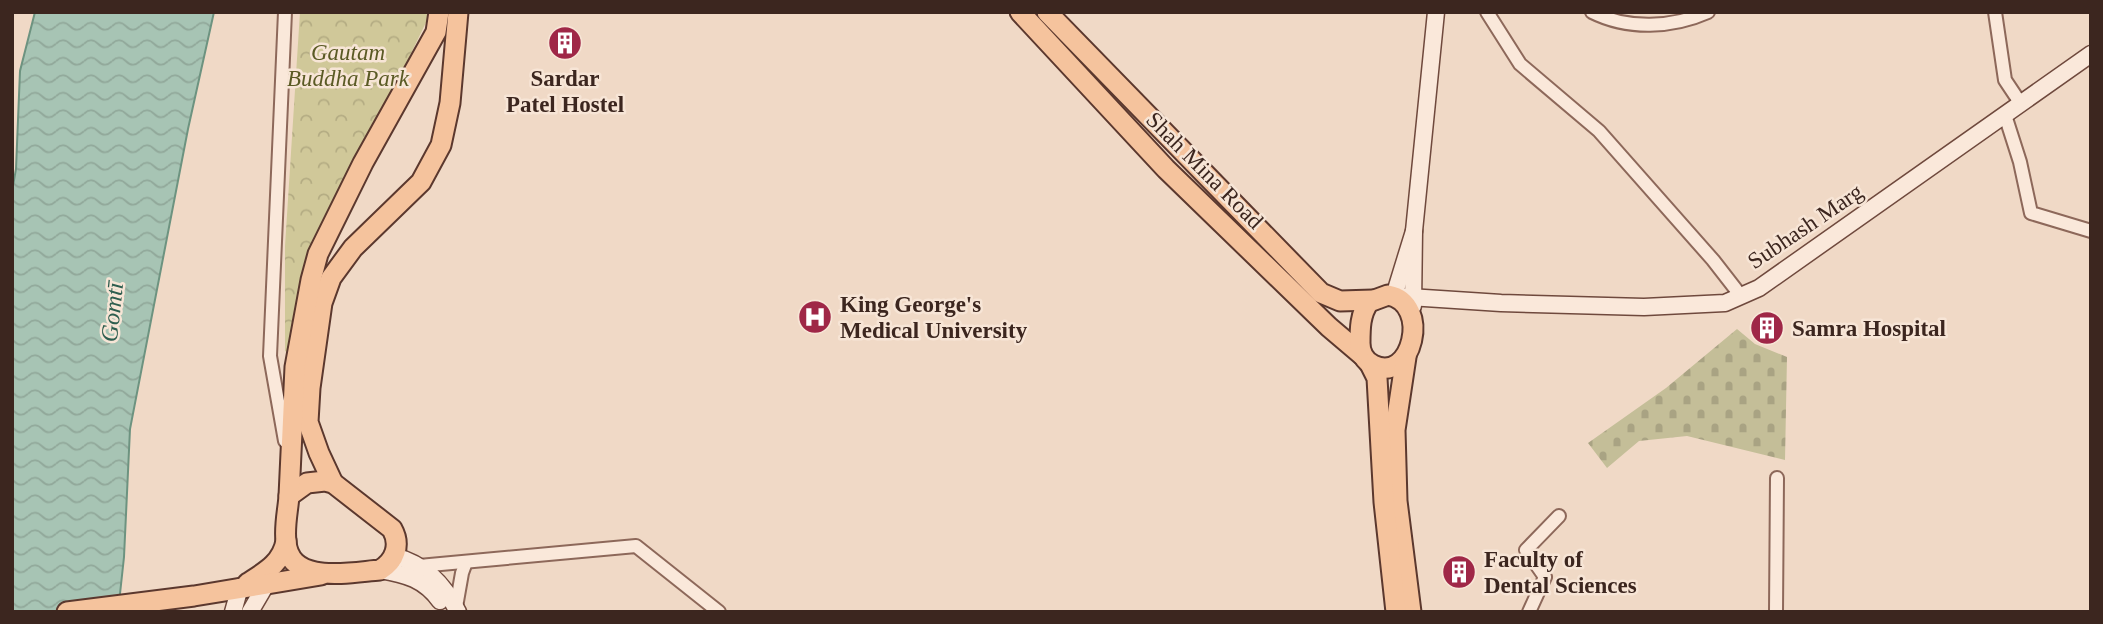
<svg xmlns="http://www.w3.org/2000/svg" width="2103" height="624" font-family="Georgia,serif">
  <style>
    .forest { fill: url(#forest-crowns) }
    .cemetery { fill: url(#cemetery-stones) }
    .water { fill: url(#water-waves); stroke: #6d9380; stroke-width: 2 }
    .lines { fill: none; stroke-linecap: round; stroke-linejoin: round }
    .street-casing { stroke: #8d685a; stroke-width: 16 }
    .secondary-casing { stroke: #6f493d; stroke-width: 19 }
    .primary-casing { stroke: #5b382e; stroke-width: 23 }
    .street { stroke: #fae8da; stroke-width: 12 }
    .secondary { stroke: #fae8da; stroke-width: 16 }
    .primary { stroke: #f5c39d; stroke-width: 19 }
    .labels { text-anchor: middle; stroke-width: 5; stroke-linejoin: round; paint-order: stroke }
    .park-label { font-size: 23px; font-style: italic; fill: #5a5a24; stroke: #f7e5d6 }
    .poi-label { font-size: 23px; font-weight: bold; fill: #3c261f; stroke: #f7e5d6; text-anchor: start }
    .street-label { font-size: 23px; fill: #3c261f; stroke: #f7e5d6 }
    .water-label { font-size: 24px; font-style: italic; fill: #2d5d4e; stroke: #f7e5d6 }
  </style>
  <defs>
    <pattern id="forest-crowns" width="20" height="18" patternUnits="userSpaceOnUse" patternTransform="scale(1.75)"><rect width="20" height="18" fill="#d0c899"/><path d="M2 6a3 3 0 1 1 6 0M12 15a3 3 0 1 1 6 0" fill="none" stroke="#b4ac83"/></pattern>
    <pattern id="cemetery-stones" width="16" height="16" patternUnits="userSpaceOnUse" patternTransform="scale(1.75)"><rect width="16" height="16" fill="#c4be98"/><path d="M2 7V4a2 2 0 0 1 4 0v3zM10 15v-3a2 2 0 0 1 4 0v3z" fill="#a9a383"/></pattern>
    <pattern id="water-waves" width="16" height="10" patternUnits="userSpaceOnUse" patternTransform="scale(1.75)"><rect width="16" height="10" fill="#a7c4b4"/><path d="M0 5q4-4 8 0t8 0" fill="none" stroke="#91a89a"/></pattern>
  </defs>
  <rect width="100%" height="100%" fill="#f0d9c6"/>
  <path class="forest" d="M300,12H431L390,97L322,223L308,264L292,354L285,351V246Z"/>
  <path class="cemetery" d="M1737,329L1755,344L1787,357L1785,460L1687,436L1639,441L1607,468L1588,443L1666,388Z"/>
  <path class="water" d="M35,12H214L188,129L130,429L124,557L118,612H12V191L16,169L20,71Z"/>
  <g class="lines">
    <g class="street-casing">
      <g id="street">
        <path d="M285,12L270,356L285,441"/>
        <path d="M1487,12L1520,64L1599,131L1713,260L1741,296"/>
        <path d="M1592,12C1628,30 1672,28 1708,12"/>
        <path d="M1995,12L2005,80L2021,104"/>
        <path d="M2005,115L2020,162L2031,213L2091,231"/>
        <path d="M419,566L636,546L719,612"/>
        <path d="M456,607L462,573L466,562"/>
        <path d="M1529,612L1545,577L1526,550L1559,516"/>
        <path d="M1776,612L1777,478"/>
      </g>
    </g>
    <g class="secondary-casing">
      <g id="secondary">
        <path d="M1414,231L1394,296L1501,303L1644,307L1725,303L1759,288L2091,54"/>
        <path d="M1413,306L1414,231L1436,12"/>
        <path d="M394,556C425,564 444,584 458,612"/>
        <path d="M380,570C406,574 425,580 440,601"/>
        <path d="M233,612L240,587"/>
        <path d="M250,612L267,583"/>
      </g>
    </g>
    <g class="primary-casing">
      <g id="primary">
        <path d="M1020,12L1166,169L1329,327L1362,355"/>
        <path d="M1047,12L1321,293L1340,301L1373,300"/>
        <path d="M1388,295C1432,303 1412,385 1373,365C1365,361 1360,353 1360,343C1360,329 1360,314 1369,302Z"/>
        <path d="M1406,357L1395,430L1397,501L1411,612"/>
        <path d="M1370,364L1377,378L1384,502L1396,612"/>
        <path d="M325,481L333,483L392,529C401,545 395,561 380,570C351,572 289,586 286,541C284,527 288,510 289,496L307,483Z"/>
        <path d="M333,483L319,453L308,422L310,388L322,303L331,278L353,248L421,182L441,145L450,103L458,12"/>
        <path d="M289,496L295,367L311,280L318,254L363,163L436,32L439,12"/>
        <path d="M248,583C265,572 282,563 286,541"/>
        <path d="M67,612L194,596L321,575"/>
      </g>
    </g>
    <use href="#street" class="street"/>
    <use href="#secondary" class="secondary"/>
    <use href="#primary" class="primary"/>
  </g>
  <defs>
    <g id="building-disc" transform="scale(1.75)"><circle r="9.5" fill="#9f2747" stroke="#f7e5d6"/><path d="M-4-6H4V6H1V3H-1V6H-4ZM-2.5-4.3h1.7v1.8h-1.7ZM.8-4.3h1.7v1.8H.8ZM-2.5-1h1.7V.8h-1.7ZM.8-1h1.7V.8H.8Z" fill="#fff"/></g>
    <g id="hospital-disc" transform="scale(1.75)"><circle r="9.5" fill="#9f2747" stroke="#f7e5d6"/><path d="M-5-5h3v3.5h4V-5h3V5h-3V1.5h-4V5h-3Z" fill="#fff"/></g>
  </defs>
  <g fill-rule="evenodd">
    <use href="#building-disc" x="565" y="43"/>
    <use href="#hospital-disc" x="815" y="317"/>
    <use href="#building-disc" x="1767" y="328"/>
    <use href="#building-disc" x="1459" y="572"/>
  </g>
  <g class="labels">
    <g class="park-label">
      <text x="348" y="60">Gautam<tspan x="348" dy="26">Buddha Park</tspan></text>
    </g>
    <g class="poi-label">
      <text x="565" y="86" text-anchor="middle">Sardar<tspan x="565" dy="26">Patel Hostel</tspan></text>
      <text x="840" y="312">King George's<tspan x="840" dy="26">Medical University</tspan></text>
      <text x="1792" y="336">Samra Hospital</text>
      <text x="1484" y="567">Faculty of<tspan x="1484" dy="26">Dental Sciences</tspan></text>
    </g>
    <g class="street-label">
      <text transform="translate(1205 170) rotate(45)" y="8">Shah Mina Road</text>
      <text transform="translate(1805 226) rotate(-34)" y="8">Subhash Marg</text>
    </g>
    <g class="water-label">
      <text transform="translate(112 312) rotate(-84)" y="8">Gomtī</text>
    </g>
  </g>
  <rect width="2103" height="624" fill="none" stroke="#3c261f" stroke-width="28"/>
</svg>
